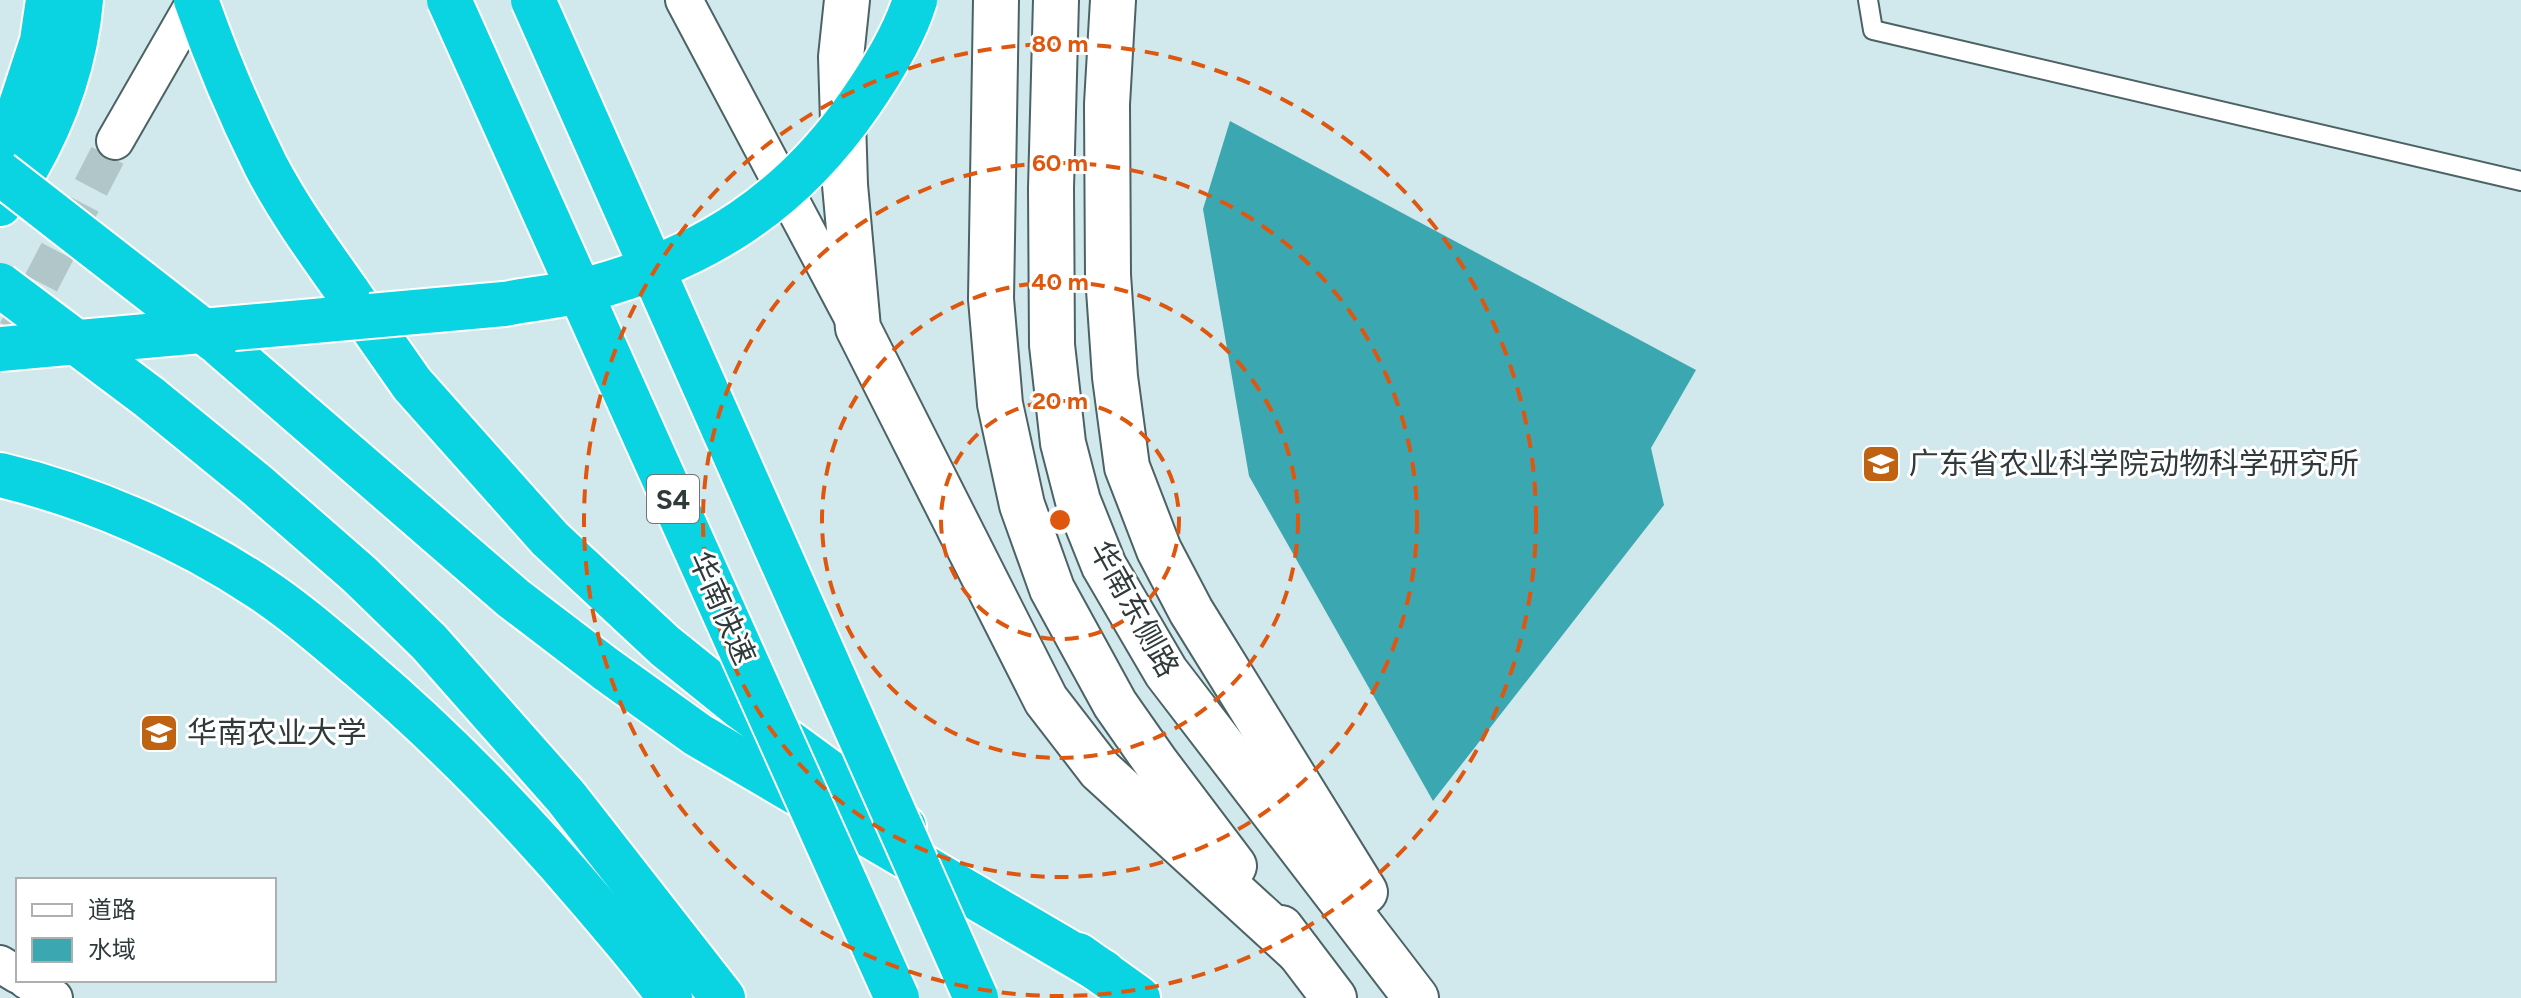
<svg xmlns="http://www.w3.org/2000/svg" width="2521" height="998" font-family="Figtree,'Noto Sans SC',sans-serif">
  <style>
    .water { fill: #3ba7b1 }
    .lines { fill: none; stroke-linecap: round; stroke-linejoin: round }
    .street-tunnel { stroke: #b1c6c9; stroke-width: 36; stroke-dasharray: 36 18; stroke-linecap: butt }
    .lane-casing { stroke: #4c6264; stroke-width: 22 }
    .street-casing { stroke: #4c6264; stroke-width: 40 }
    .secondary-casing { stroke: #4c6264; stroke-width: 48 }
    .highway-casing { stroke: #fff; stroke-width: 48 }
    .lane { stroke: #fff; stroke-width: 18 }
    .street { stroke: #fff; stroke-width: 36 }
    .secondary { stroke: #fff; stroke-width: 44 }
    .highway { stroke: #0ad4e2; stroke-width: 44 }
    .highway-bridge-casing { stroke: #fff; stroke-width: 48; stroke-linecap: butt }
    .highway-bridge { stroke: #0ad4e2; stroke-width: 44 }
    .ring { fill: none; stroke: #df570e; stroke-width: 4; stroke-dasharray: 14 10 }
    .labels { text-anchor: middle; stroke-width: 6; stroke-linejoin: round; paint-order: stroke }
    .shield { fill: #fff; stroke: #6e7576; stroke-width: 2 }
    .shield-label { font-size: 28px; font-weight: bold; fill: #303a3b }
    .poi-label { font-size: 30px; fill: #303a3b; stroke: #fff; text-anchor: start }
    .street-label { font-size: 30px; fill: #303a3b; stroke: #fff }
    .centre { fill: #df570e; stroke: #fff; stroke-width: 4 }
    .ring-label { font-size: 24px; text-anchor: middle; font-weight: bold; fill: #df570e; stroke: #fff; stroke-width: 6; stroke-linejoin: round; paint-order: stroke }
  </style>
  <rect width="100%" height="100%" fill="#d1e9ec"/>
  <path class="water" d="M1230,121L1696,370L1651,448L1664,505L1433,801L1249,476L1203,209Z"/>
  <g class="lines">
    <path class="street-tunnel" d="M16,331L115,141"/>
    <g class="lane-casing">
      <path id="lane" d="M1868,0L1873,30L2521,181"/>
    </g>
    <g class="street-casing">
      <g id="street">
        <path d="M684,0L854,320"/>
        <path d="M115,141L196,0"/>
        <path d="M0,964L18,975"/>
        <path d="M26,980L54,998"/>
      </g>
    </g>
    <g class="secondary-casing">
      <g id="secondary">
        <path d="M847,0L841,57L845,185L858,328L1046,700L1100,770L1298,951"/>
        <path d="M996,0L991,299L1000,404L1022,505L1052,589L1115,704L1157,764L1234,866"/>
        <path d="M1056,0L1051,188L1052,345L1063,443L1078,501L1104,566L1166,672L1416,998"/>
        <path d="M1113,0L1107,104L1108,275L1115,377L1127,467L1159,550L1191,611L1365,892"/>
        <path d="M1281,928L1334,998"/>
      </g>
    </g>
    <g class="highway-casing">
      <g id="highway">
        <path d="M0,141L20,108L42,41L48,0"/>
        <path d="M0,204C9,192 19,181 26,169C56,117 76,59 81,0"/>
        <path d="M347,291L412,384L550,539L665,646L742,708L904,827"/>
        <path d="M221,345L513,598L606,669L698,735L1103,972"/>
        <path d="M149,397L258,486L359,574L429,642L566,797L723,998"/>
        <path d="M0,475C89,496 184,537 260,588C295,611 328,640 360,667C445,739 522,819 594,904C620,935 647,965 670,998"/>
        <path d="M1078,955L1138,998"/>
      </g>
    </g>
    <use href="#lane" class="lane"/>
    <use href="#street" class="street"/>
    <use href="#secondary" class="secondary"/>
    <use href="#highway" class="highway"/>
    <g class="highway-bridge-casing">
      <g id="highway-bridge">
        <path d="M196,0C216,57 239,112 266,166C289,210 318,250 347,291"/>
        <path d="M449,0L897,998"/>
        <path d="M533,0L976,998"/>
        <path d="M0,173L216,341"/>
        <path d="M0,285L149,397"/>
        <path d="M0,349L504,304C532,299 561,296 589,289C705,258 792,202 860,103C880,74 905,33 915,0"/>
      </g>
    </g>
    <use href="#highway-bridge" class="highway-bridge"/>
  </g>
  <g class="ring">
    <circle cx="1060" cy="520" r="119"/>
    <circle cx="1060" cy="520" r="238"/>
    <circle cx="1060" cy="520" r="357"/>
    <circle cx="1060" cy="520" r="476"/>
  </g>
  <defs>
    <g id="university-square" transform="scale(2)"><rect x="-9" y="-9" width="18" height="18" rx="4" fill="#bf6212" stroke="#fff"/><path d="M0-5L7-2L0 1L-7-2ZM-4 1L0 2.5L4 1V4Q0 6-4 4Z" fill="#fff"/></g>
  </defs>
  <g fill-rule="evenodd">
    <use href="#university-square" x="1881" y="464"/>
    <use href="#university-square" x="159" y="733"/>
  </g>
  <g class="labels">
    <rect class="shield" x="647" y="475" width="52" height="48" rx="6"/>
    <g class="shield-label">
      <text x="673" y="509">S4</text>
    </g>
    <g class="poi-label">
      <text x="1909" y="474">广东省农业科学院动物科学研究所</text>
      <text x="187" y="743">华南农业大学</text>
    </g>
    <g class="street-label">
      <text transform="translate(722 608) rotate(66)" y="10">华南快速</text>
      <text transform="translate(1134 609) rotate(61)" y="10">华南东侧路</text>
    </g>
  </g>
  <circle cx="1060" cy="520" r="12" class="centre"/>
  <g class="ring-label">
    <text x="1060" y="52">80 m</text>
    <text x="1060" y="171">60 m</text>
    <text x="1060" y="290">40 m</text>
    <text x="1060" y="409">20 m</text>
  </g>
  <rect x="16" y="878" width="260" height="104" fill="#ffffff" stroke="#acb0b1" stroke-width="2"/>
  <rect x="32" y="904" width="40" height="12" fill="#ffffff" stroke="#acb0b1" stroke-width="2"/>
  <text x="88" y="918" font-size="24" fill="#303a3b">道路</text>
  <rect x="32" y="938" width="40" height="24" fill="#3ba7b1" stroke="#acb0b1" stroke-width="2"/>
  <text x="88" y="958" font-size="24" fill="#303a3b">水域</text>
</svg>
